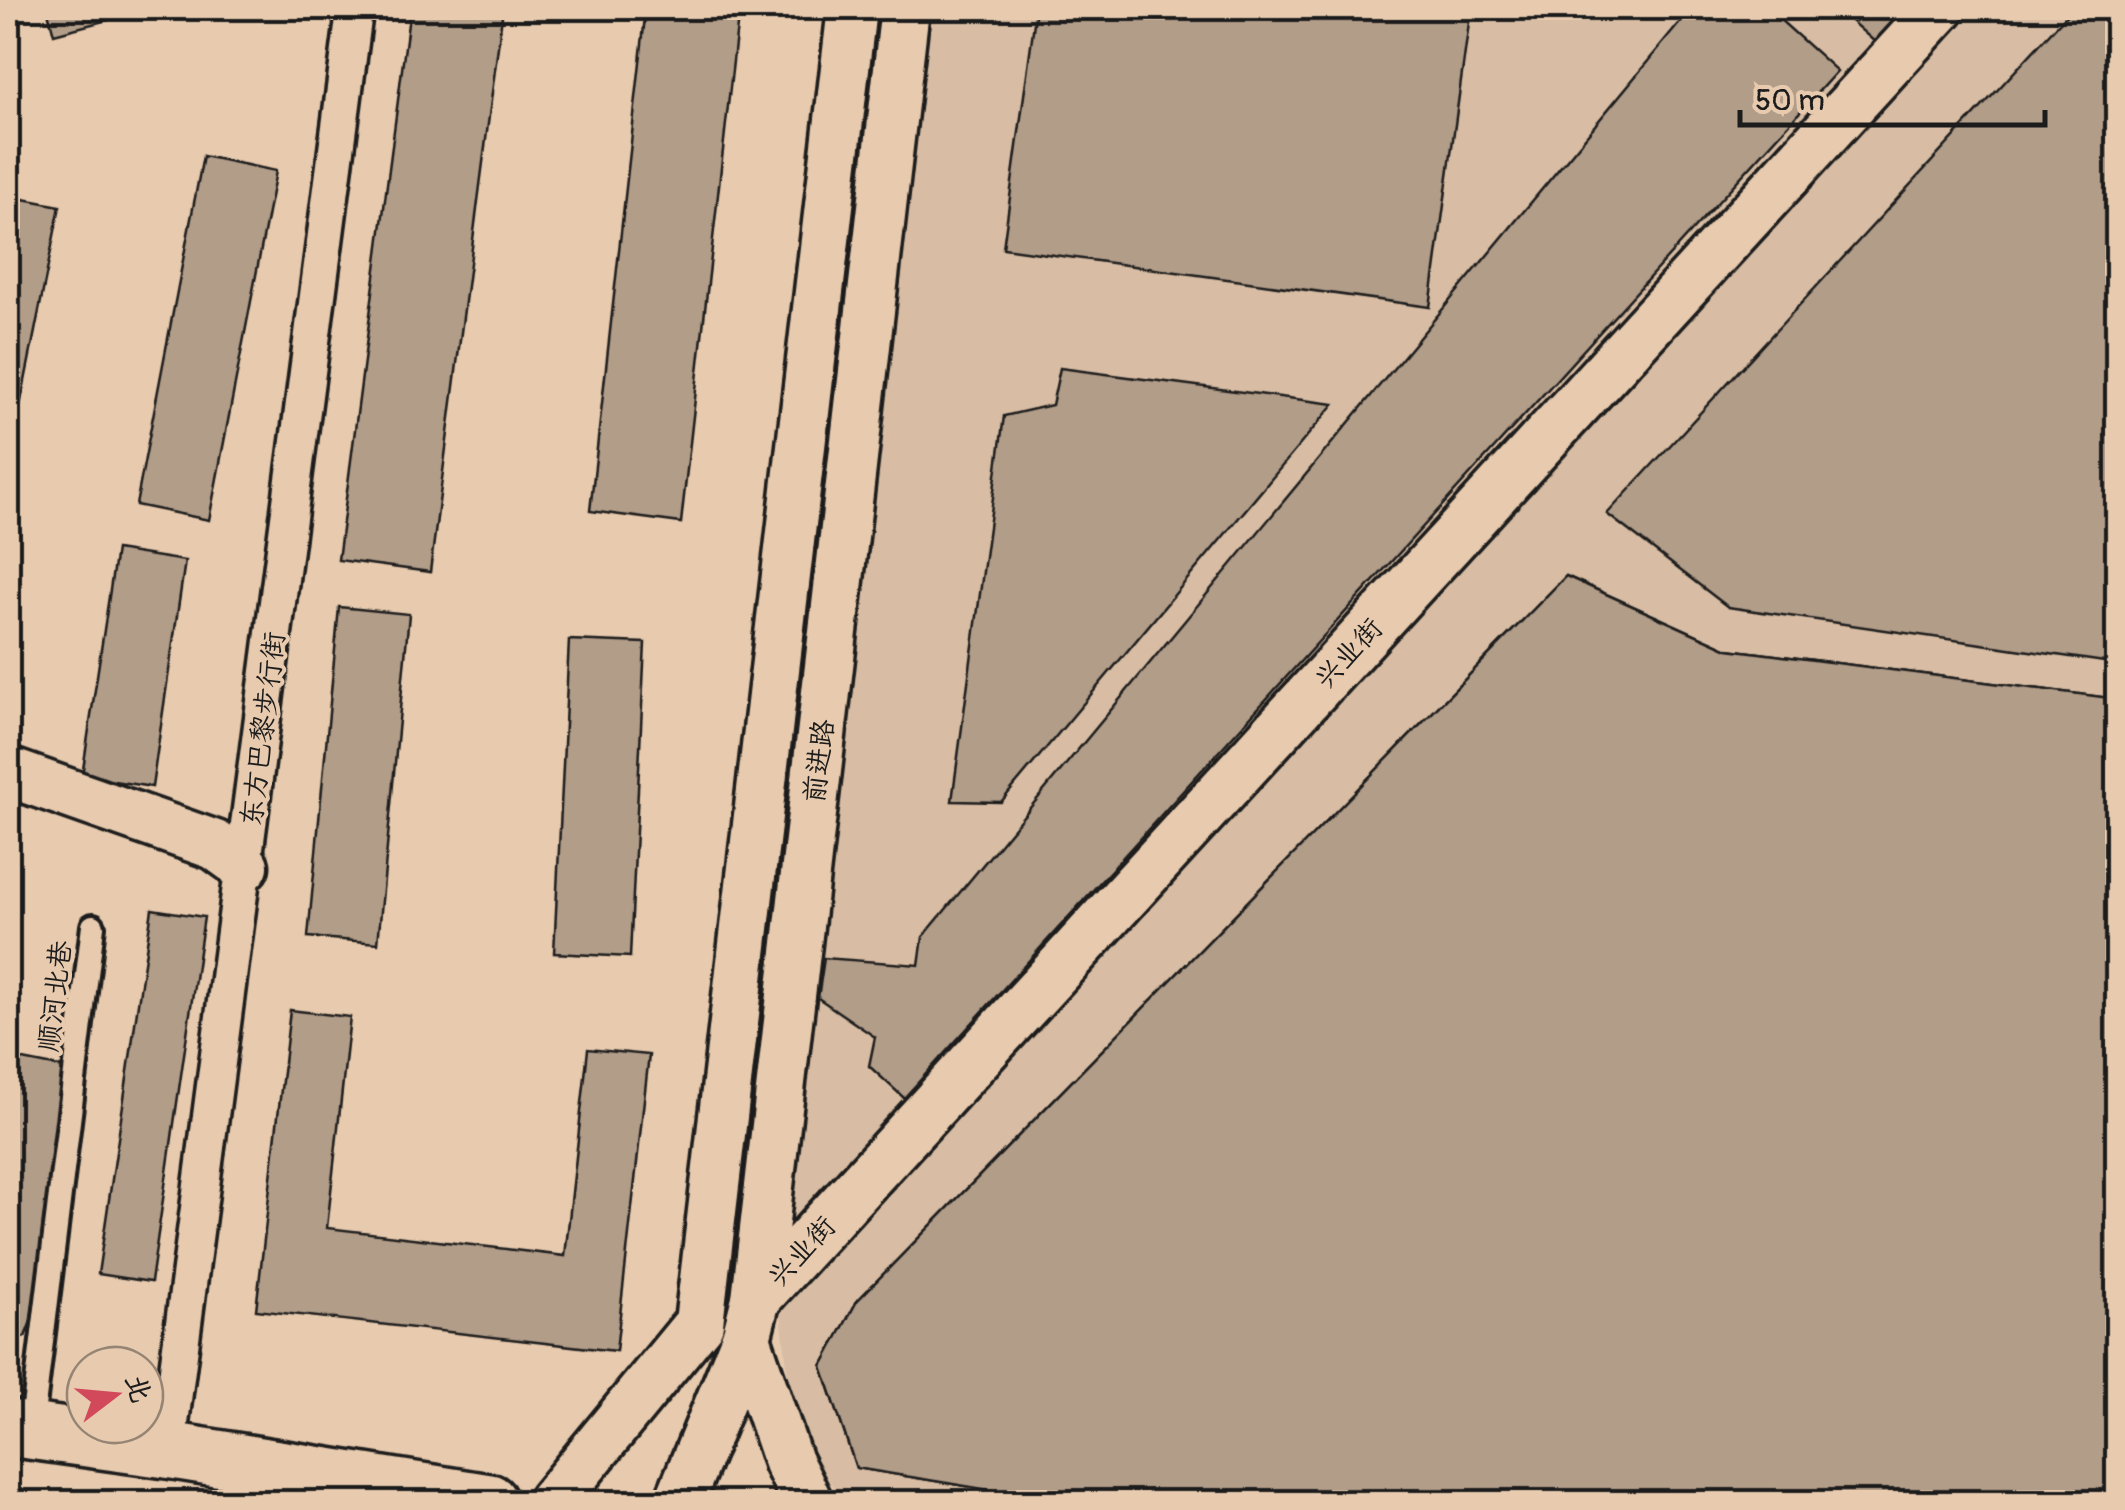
<svg xmlns="http://www.w3.org/2000/svg" width="2125" height="1510" font-family="Pangolin,'LXGW WenKai TC',sans-serif">
  <style>
    .built { fill: #d8bda4 }
    .building { fill: #b29d89; stroke: #1c1c1c; stroke-width: 2.5; fill-rule: evenodd }
    .lines { fill: none; stroke-linecap: round; stroke-linejoin: round }
    .service-casing { stroke: #1c1c1c; stroke-width: 30 }
    .pedestrian-casing { stroke: #1c1c1c; stroke-width: 42 }
    .minor-casing { stroke: #1c1c1c; stroke-width: 55 }
    .secondary-casing { stroke: #1c1c1c; stroke-width: 62 }
    .service { stroke: #e8cbaf; stroke-width: 22 }
    .pedestrian { stroke: #e8cbaf; stroke-width: 35 }
    .minor { stroke: #e8cbaf; stroke-width: 48 }
    .secondary { stroke: #e8cbaf; stroke-width: 55 }
    .labels { text-anchor: middle; stroke-width: 8; stroke-linejoin: round; paint-order: stroke }
    .street-label { font-size: 28px; fill: #1c1c1c; stroke: #e8cbaf }
  </style>
  <rect width="100%" height="100%" fill="#e8cbaf"/>
  <filter id="ink" filterUnits="userSpaceOnUse"><feTurbulence type="fractalNoise" baseFrequency=".01" numOctaves="2"/><feDisplacementMap in="SourceGraphic" scale="20" xChannelSelector="R" yChannelSelector="G"/><feConvolveMatrix kernelMatrix="1 2 1 2 8 2 1 2 1" color-interpolation-filters="sRGB"/></filter>
  <g filter="url(#ink)">
    <path class="built" d="M930,8H2117V1502H850L821,1474L789,1385L780,1305L786,1205Z"/>
    <g class="building">
      <path d="M47,8H133L135,13L54,34Z"/>
      <path d="M410,8H503L430,572L338,560Z"/>
      <path d="M646,8H739L681,523L590,511Z"/>
      <path d="M1036,8H1471L1430,307L1003,248Z"/>
      <path d="M1692,8H1767L1837,71L904,1098L869,1066L875,1037L818,998L824,958L919,965L923,937Z"/>
      <path d="M1836,8H1918L1884,50Z"/>
      <path d="M2073,8H2118V664L1728,607L1607,514Z"/>
      <path d="M203,156L276,171L209,520L136,505Z"/>
      <path d="M8,196L60,206L16,426L8,425Z"/>
      <path d="M1060,368L1334,404L1001,802L952,801L1004,416L1052,405Z"/>
      <path d="M116,550L185,561L152,787L82,776Z"/>
      <path d="M1566,576L1728,649L2118,699V1502H1062L856,1468L822,1366L857,1301ZM1551,1129L1666,1144V1169L1544,1220L1399,1309L1506,1169ZM1671,1249L1641,1433L1382,1387L1588,1273Z"/>
      <path d="M1566,576L1728,649L2118,699V1502H1062L856,1468L822,1366L857,1301Z"/>
      <path d="M339,607L409,614L378,943L308,937Z"/>
      <path d="M569,640L645,643L630,957L554,953Z"/>
      <path d="M152,909L204,917L151,1282L98,1274Z"/>
      <path d="M290,1010L350,1017L327,1228L565,1256L588,1049L649,1055L616,1351L256,1310Z"/>
      <path d="M8,1057L74,1070L36,1308L25,1337L8,1343Z"/>
    </g>
    <g class="lines">
      <g class="service-casing">
        <path id="service" d="M31,1431L93,926"/>
      </g>
      <g class="pedestrian-casing">
        <path id="pedestrian" d="M167,1450L355,8"/>
      </g>
      <g class="minor-casing">
        <g id="minor">
          <path d="M8,772L215,845L244,866"/>
          <path d="M756,1299L1940,8"/>
          <path d="M746,1338L788,1462L808,1502"/>
          <path d="M552,1502L699,1323L852,8"/>
          <path d="M679,1502L746,1338L756,1299L905,8"/>
        </g>
      </g>
      <g class="secondary-casing">
        <path id="secondary" d="M8,1428L167,1450L489,1502"/>
      </g>
      <use href="#service" class="service"/>
      <use href="#pedestrian" class="pedestrian"/>
      <use href="#minor" class="minor"/>
      <use href="#secondary" class="secondary"/>
    </g>
  </g>
  <g class="labels">
    <g class="street-label">
      <text transform="translate(1348 653) rotate(-47)" y="10">兴业街</text>
      <text transform="translate(262 729) rotate(-83)" y="10">东方巴黎步行街</text>
      <text transform="translate(818 761) rotate(-83)" y="10">前进路</text>
      <text transform="translate(54 996) rotate(-83)" y="10">顺河北巷</text>
      <text transform="translate(801 1251) rotate(-47)" y="10">兴业街</text>
    </g>
  </g>
  <rect width="2125" height="1510" fill="none" stroke="#e8cbaf" stroke-width="40"/>
  <rect x="20" y="20" width="2085" height="1470" fill="none" stroke="#1c1c1c" stroke-width="4" filter="url(#ink)"/>
  <g transform="translate(115 1395) rotate(74)"><circle r="48" fill="#e8cbaf" stroke="#968574" stroke-width="2.5"/>
  <path d="M0-8L18 38L0 25L-18 38Z" fill="#d1495b"/>
  <text y="-15" font-size="28" font-weight="bold" text-anchor="middle" fill="#1c1c1c">北</text>
  </g>
  <path d="M1740 110v15h305v-15" fill="none" stroke="#1c1c1c" stroke-width="5"/>
  <text x="1755" y="110" font-size="30" fill="#1c1c1c" stroke="#e8cbaf" stroke-width="8" paint-order="stroke">50 m</text>
</svg>
